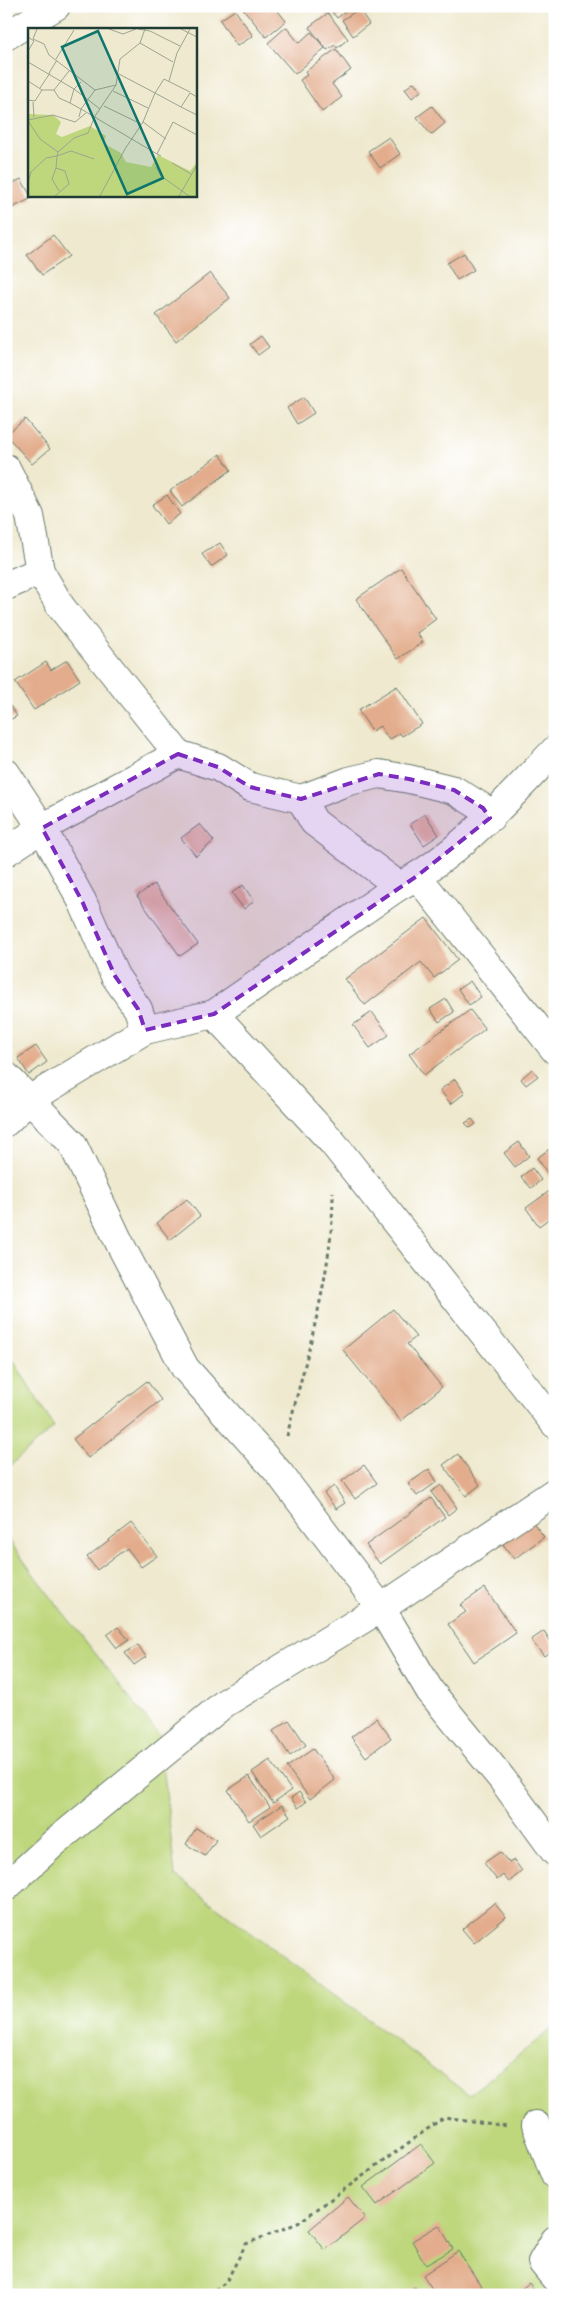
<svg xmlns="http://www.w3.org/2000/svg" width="561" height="2301" font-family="'IM FELL Great Primer',serif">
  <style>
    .green { fill: #bed77c; stroke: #6e8a58 }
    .building { fill: #e3ad8d }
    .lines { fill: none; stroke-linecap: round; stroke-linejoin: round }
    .minor-casing { stroke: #68796a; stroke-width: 30 }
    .path { stroke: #68796a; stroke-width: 3; stroke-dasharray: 4 4; stroke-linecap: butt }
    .minor { stroke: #fff; stroke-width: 28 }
    .marked { fill: #7b2cbf; fill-opacity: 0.2; stroke: #7b2cbf; stroke-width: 4; stroke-dasharray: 10 6; stroke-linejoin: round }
    .inset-road { fill: none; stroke: #9ca491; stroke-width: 1 }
    .view { fill: #0f766e; fill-opacity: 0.15; stroke: #0f766e; stroke-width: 2.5 }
    .inset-edge { fill: none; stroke: #1f3d34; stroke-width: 2.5 }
  </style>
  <rect width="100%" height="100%" fill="#fff"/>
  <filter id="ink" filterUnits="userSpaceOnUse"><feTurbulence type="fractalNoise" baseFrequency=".02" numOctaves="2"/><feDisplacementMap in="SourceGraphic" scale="10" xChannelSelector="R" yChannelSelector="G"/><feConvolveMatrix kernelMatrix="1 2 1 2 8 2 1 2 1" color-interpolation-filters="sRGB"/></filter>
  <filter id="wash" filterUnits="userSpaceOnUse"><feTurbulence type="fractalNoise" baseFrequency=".0096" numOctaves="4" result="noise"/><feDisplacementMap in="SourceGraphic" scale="20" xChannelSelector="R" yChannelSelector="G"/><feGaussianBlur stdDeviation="1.12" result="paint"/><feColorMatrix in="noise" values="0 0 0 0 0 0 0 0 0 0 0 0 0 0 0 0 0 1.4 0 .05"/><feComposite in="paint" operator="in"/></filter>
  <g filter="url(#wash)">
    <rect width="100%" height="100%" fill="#efe9cf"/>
    <g class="green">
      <path d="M6,1348L54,1427L6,1469Z"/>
      <path d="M6,1536L37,1579L160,1736L175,1876L469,2095L555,2026V2295H6Z"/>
    </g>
    <g id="blocks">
      <g class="building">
        <path d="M241,6H274L286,21L266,37Z"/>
        <path d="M327,6H352L337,18Z"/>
        <path d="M359,9L369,24L353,36L342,20Z"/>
        <path d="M235,10L253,36L237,46L220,20Z"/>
        <path d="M328,13L348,39L337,48L335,45L327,50L309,27Z"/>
        <path d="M286,27L299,43L311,32L325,48L295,74L268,43Z"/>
        <path d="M336,49L351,70L332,84L342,97L322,112L300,80L307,75L305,72Z"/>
        <path d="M414,82L421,91L412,98L405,89Z"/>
        <path d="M432,106L445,123L431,135L417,117Z"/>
        <path d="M389,137L400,154L380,168L368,151Z"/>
        <path d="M21,179L32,198L12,208L6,198V187Z"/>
        <path d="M53,235L69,256L42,275L27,255Z"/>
        <path d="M464,253L474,270L457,280L447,263Z"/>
        <path d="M210,273L230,298L176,341L156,315Z"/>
        <path d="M261,336L269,347L258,355L250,344Z"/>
        <path d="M304,397L314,413L297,424L287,408Z"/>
        <path d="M25,419L50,449L32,464L6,435Z"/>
        <path d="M220,454L231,470L182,507L170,491Z"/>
        <path d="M167,495L180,514L166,524L152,505Z"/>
        <path d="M220,543L228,555L211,567L202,554Z"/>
        <path d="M401,568L436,619L417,633L423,642L398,659L356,599Z"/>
        <path d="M67,660L80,680L34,710L15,682L46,662L51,670Z"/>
        <path d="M397,686L422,724L402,736L400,733L389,740L380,726L372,731L358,710Z"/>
        <path d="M10,706L17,716L6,722V709Z"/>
        <path d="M425,814L439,835L424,845L410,824Z"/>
        <path d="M200,824L214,841L196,856L181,838Z"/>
        <path d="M154,884L198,944L180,956L137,896Z"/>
        <path d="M243,885L254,901L244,909L232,893Z"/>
        <path d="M426,918L458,960L434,978L421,962L365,1005L345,979Z"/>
        <path d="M470,981L481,997L469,1005L458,989Z"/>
        <path d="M446,999L454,1012L439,1022L430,1009Z"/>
        <path d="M470,1010L485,1029L424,1075L409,1054Z"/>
        <path d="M372,1012L389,1035L370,1048L353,1025Z"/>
        <path d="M36,1046L47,1062L29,1075L18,1058Z"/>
        <path d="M532,1069L538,1076L526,1085L521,1079Z"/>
        <path d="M455,1079L465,1093L451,1104L440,1090Z"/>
        <path d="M472,1119L476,1124L470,1128L465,1123Z"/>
        <path d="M519,1142L529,1156L515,1167L504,1153Z"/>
        <path d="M555,1145V1180L553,1181L537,1158Z"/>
        <path d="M532,1168L541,1180L531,1188L521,1177Z"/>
        <path d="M555,1187V1214L539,1226L526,1208Z"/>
        <path d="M187,1199L200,1216L170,1240L157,1223Z"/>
        <path d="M393,1309L416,1337L407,1344L442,1387L401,1421L343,1350Z"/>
        <path d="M147,1381L161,1400L88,1458L73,1439Z"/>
        <path d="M458,1454L480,1485L466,1496L443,1465Z"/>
        <path d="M364,1465L377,1483L355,1499L342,1481Z"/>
        <path d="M429,1469L437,1482L417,1496L408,1484Z"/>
        <path d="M441,1485L457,1508L448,1515L431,1492Z"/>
        <path d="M334,1486L345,1503L336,1509L324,1493Z"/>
        <path d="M431,1498L445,1517L380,1564L366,1545Z"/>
        <path d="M529,1517L544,1537L514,1559L499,1539Z"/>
        <path d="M131,1523L157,1556L141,1567L127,1548L97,1570L87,1557Z"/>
        <path d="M485,1588L516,1633L474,1662L448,1624L466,1612L460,1605Z"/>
        <path d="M118,1627L129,1640L117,1648L107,1635Z"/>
        <path d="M544,1631L555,1648L544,1656L531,1640Z"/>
        <path d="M138,1645L146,1657L134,1665L125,1653Z"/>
        <path d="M376,1718L391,1738L366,1757L351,1737Z"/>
        <path d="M289,1720L306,1745L290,1756L273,1731Z"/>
        <path d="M313,1749L335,1780L310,1799L287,1767Z"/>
        <path d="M270,1760L291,1790L273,1803L252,1772Z"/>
        <path d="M249,1776L270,1807L249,1821L228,1790Z"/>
        <path d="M299,1792L306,1802L298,1808L291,1798Z"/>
        <path d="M282,1805L290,1816L261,1836L253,1824Z"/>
        <path d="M196,1828L216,1840L205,1856L186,1844Z"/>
        <path d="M500,1852L509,1863L514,1860L522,1871L509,1882L503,1875L497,1880L484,1863Z"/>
        <path d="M494,1903L506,1917L474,1943L462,1929Z"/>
        <path d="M421,2144L435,2163L377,2205L363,2187Z"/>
        <path d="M348,2197L365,2218L325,2250L309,2230Z"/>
        <path d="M439,2225L453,2249L426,2265L412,2241Z"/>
        <path d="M458,2251L487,2295H436L423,2275Z"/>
        <path d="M529,2283L538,2295H517L516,2293Z"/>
        <path d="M415,2287L419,2295H406L405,2293Z"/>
      </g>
    </g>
  </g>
  <g filter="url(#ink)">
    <use href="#blocks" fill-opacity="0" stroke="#68796a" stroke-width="1"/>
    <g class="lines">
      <g class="minor-casing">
        <g id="minor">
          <path d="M6,36L56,6"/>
          <path d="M6,468L30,516L40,571L61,607L178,754L42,828L6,852"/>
          <path d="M6,586L40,571"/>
          <path d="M178,754L218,767L250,787L301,799L349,781L379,774L409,779L454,790L483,808L490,818"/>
          <path d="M6,773L42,828L82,901L115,976L138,1009L145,1030"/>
          <path d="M301,799L314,822L399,886"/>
          <path d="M417,876L555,1050"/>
          <path d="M214,1014L333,1143L555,1424"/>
          <path d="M6,1076L72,1143L121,1246L185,1368L279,1473L381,1608L430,1691L502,1779L555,1852"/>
          <path d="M6,1122L29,1100L145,1030L214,1014L399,886C457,857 510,797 555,750"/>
          <path d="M6,1887L54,1843L225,1703L381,1608L555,1492"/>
          <path d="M536,2125L555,2175"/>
          <path d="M555,2240L542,2262L555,2278"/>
        </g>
      </g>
      <g class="path">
        <path d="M287,1436C306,1356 333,1274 333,1192"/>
        <path d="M208,2295L226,2282L246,2244L298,2223L444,2117L507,2126"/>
      </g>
      <use href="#minor" class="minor"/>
    </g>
  </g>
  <path class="marked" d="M178,754L218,767L250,787L301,799L379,774L409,779L454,790L483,808L490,818L417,876L214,1014L145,1030L138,1009L115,976L82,901L42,828Z"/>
  <g transform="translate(28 28)">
    <rect width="169" height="169" fill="#efe9cf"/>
    <path d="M0,86L25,87L33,94L28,106L34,109L62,98L78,108L75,115L93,125L98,134L123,139L130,127L162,143L169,134V168H0Z" fill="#bed77c"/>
    <path class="inset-road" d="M9,1L5,11L16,16L21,27L67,62L53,81L129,126M81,1L95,6L108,1M110,1L122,3L152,18M153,1L169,9M0,9L6,13L0,23M112,15L145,34M28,31L46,2M0,34L46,61L42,75L31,70L26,62H14M21,45L29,32M91,46L127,65L136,51L162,64M0,53L14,62L7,73L0,72M141,53L149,25L162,1M53,54L46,61L72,81M12,60L22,45M26,62L41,43M67,62L88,57M85,63L120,80M169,69L162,65L153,79L169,87M5,74L6,89M42,75L53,81L51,89M76,78L113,96M0,92L25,87L47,94L58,85M0,93L12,111L30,124L29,128L18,130L3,144L0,154M115,94L138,111M30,124L46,110L60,105L67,88L88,57L92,31L112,15L117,1M133,128L129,126L145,94L169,107M144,135L163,146M128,139L133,148L161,168M28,140L24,151L31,163M27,168L41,156L37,143L28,140L29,128L43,123L66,131M72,168L97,121L115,94L127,65L153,79M151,168L169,137"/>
    <path class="view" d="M70,3L135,150L99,166L34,19Z"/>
    <rect width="169" height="169" class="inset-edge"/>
  </g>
  <rect width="561" height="2301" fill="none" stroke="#fff" stroke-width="25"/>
</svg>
